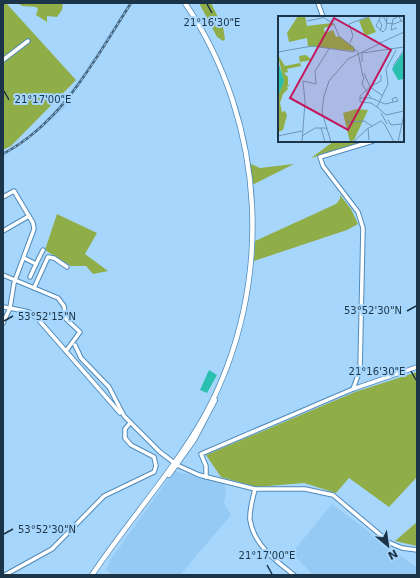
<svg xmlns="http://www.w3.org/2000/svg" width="420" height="578" font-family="'DejaVu Sans',sans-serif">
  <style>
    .built { fill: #95caf5 }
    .green { fill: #90ae47 }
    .water { fill: #2abfae }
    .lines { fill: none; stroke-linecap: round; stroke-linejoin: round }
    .minor-casing { stroke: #508ab8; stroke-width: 5.5 }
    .major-casing { stroke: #508ab8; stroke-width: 6 }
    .minor { stroke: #fff; stroke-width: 3.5 }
    .major { stroke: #fff; stroke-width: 4.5 }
    .rail-casing { stroke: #45657e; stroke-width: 2.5 }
    .rail { stroke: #a7d6fd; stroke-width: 1; stroke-dasharray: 3; stroke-linecap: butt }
    .ticks { fill: none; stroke: #1b3447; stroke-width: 1.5 }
    .inset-road { fill: none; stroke: #6f95b4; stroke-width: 1 }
    .view { fill: #c2185b; fill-opacity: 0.15; stroke: #c2185b; stroke-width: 2 }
    .inset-edge { fill: none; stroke: #1b3447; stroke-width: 2 }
    .ticks-label { font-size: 10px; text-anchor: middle; fill: #1b3447; stroke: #a7d6fd; stroke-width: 4; stroke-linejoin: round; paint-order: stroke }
  </style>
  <rect width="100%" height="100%" fill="#a7d6fd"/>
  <g class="built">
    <path d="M129,3H133L63,109L39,131L3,155V152L28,137L59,107L85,71Z"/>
    <path d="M174,471L224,484L226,492L224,503L231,515L180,575H113L106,570L111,559Z"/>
    <path d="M332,504L417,568V575H313L292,553Z"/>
  </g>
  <g class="green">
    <path d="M3,3H6L76,80L11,146L3,150Z"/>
    <path d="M18,3H63L62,10L57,17L47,16V22L36,15L38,9L36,7L22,6Z"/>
    <path d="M199,3H211L223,27L225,39L223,41L217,37Z"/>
    <path d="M334,141H368L311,158Z"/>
    <path d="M249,163L260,168L294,164L252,185Z"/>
    <path d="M340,195L351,209L358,224L347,230L254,261L255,241L336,204L340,199Z"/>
    <path d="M57,214L97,233L85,254L108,271L93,274L86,266H71L45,250Z"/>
    <path d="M417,372V477L389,507L349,478L336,493L304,483L256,487L221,477L206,455L355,392Z"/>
    <path d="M417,522V546L395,541Z"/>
  </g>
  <path class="water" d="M209,370L217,375L207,393L200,390Z"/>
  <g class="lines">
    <g class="minor-casing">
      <g id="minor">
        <path d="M318,3L323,17"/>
        <path d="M3,60L28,41"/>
        <path d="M3,197L14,191L33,223L34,229L14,283L10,308L3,307"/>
        <path d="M3,231L29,216"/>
        <path d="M24,258L36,264L30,277"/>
        <path d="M36,264L43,250"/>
        <path d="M3,275L58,298L64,306L66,319L80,332L66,351"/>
        <path d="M34,288L48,257L54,258L67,267"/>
        <path d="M3,323L10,308L29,312L37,318L120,413"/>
        <path d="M75,345L81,358L109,387L124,416L160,452L177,465L199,475L255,489H305L333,495L390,543L402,548L417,550"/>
        <path d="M353,389L360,370L363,228L358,212L323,166L320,157L373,141"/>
        <path d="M206,477V466L201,454L353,389L417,367"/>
        <path d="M255,489C253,498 249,510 250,520C254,545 275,560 294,575"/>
        <path d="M5,575L52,549L104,496L154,472L156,466L154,457L131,445L125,438V429L130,423"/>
      </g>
    </g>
    <g class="major-casing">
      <g id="major">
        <path d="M169,475L194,440L215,400"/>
        <path d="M92,575C128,521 173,472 205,415C275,286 267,124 185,3"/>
      </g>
    </g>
    <use href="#minor" class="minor"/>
    <use href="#major" class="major"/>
    <g class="rail-casing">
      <path id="rail" d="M3,154C64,121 95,59 131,3"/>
    </g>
    <use href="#rail" class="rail"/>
  </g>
  <path class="ticks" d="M207,4L212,13M4,91L9,100M407,311L416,306M4,321L13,316M411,371L416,380M4,534L13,529M267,565L272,574"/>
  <g transform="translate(278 16)">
    <rect width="126" height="126" fill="#a7d6fd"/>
    <path d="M20,0H27L29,10L54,7L56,9L46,12L47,17L55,14L58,21L61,20L76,31V35L30,30L29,22L11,26L9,17ZM91,1L98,16L87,20L81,5ZM0,39L7,50L22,47L21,40L28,39L34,44L22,46L23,50L9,53L10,56L6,57L10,61V69L13,70H9L10,73L5,78L2,87L4,96L7,95L9,99L5,114L0,116V81L5,63ZM79,93L90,94L76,124L72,126L65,97Z" fill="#90ae47"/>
    <path d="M126,35V63L120,64L114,53ZM0,45L6,65L0,81Z" fill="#2abfae"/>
    <path class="inset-road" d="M43,0L56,8L61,20L80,36L85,61M103,0L98,10L105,16L108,13L109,0M105,0L109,7L116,8L126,4M101,4L104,9L102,15M29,5L44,2M119,12L113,14L115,3L121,0L123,5M72,27L75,20L71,8L92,0M100,28L126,16M118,34L108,53L110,68L99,91L108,99L126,95M0,36L34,30L76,36L77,33M84,46V37L126,31M115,50L126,34M86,57L92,71L103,65V59M86,61L84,68L93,82M82,82H93L107,88L120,85M115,86L114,83L118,81L120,85M99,91L93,87L82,86V80L92,71L105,80M103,97L109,108M110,104L113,109L124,108M69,106L86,105L94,110M43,112L47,126M90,112L91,124M0,120L24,115M24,120L37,112H48L49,114M24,126L27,86L25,65L38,68L37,55L51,33M53,126L44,96L46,80L51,65L70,43L101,28M75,126L89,113L103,105L107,109L116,126M120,126L126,98"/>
    <path class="view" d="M56,2L113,34L70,114L12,82Z"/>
    <rect width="126" height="126" class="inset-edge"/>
  </g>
  <g class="ticks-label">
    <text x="212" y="26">21°16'30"E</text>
    <text x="43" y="103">21°17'00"E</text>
    <text x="373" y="314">53°52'30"N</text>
    <text x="47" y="320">53°52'15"N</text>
    <text x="377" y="375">21°16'30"E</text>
    <text x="47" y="533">53°52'30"N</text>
    <text x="267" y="559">21°17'00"E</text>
  </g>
  <rect width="420" height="578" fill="none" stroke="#1b3447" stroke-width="8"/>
  <g transform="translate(388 546) rotate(151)" stroke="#a7d6fd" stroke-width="3" paint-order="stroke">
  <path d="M0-3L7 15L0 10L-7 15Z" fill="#1b3447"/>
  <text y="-6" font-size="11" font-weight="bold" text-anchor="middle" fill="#1b3447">N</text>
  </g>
</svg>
